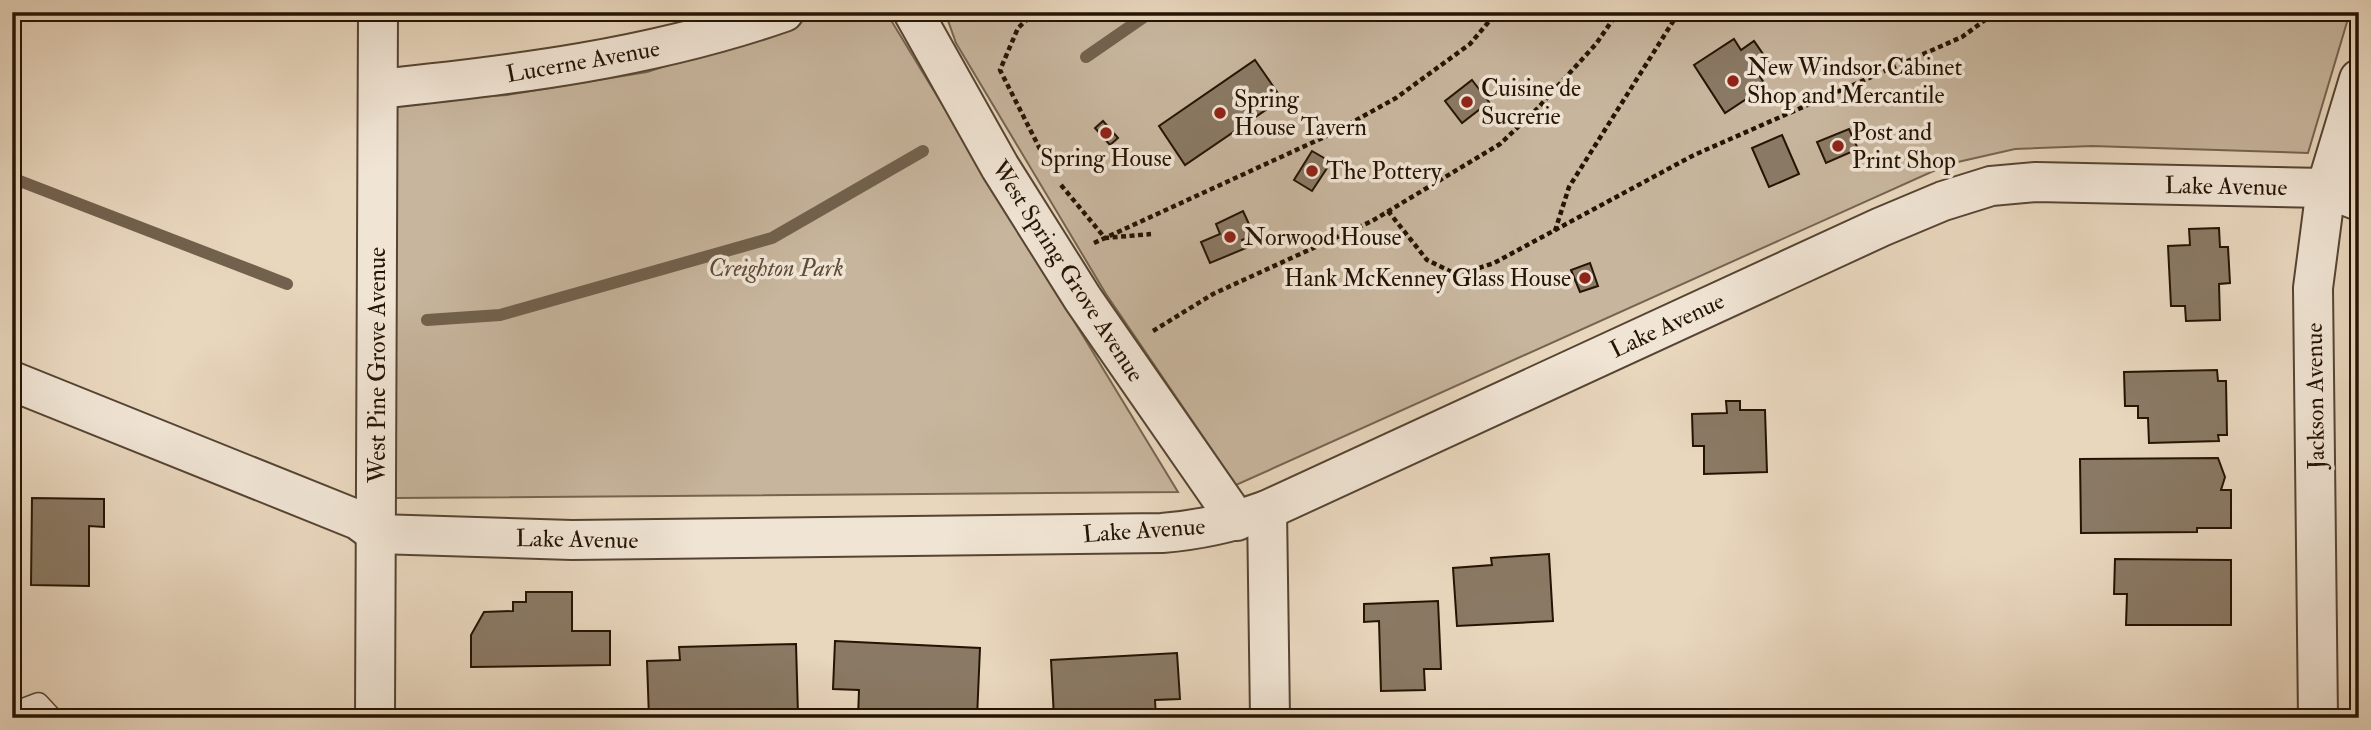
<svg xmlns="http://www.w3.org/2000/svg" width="2371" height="730" font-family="'IM FELL Double Pica',serif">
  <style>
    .green { fill: #c7b59d; stroke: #766450; stroke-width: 2 }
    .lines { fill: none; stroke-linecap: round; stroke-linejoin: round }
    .stream { stroke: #72614d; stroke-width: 12 }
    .building { fill: #8a7964; stroke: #251403; stroke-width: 2 }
    .lane-casing { stroke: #564432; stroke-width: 26 }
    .street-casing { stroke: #564432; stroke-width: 42 }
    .path { stroke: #251403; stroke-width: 4.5; stroke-dasharray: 5 3.5; stroke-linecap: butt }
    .lane { stroke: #f0e4d4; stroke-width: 23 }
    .street { stroke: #f0e4d4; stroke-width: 38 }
    .poi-dot { fill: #8f2418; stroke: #f0e4d4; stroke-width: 2.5 }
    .labels { text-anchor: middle; stroke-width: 7; stroke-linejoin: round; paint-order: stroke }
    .street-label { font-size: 24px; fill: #251403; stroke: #f0e4d4 }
    .poi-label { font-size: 24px; fill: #251403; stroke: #f0e4d4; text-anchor: start }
    .park-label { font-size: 24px; font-style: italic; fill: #5e4c39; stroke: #f0e4d4 }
  </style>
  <rect width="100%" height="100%" fill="#e8d6bd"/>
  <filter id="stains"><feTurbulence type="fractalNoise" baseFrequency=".00286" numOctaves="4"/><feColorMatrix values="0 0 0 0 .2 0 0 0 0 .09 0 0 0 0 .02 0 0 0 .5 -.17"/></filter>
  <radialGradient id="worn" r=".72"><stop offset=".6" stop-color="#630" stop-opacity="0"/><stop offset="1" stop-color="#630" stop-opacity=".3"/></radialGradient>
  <g class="green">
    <path d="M831,12H886L1178,492L396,498L394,103L507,95L647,72Z"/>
    <path d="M945,12H2350L2308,153L2092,146L2015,149L1949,164L1236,485L1106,294L956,43Z"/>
  </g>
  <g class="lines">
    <g class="stream">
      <path d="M1086,57L1151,12"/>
      <path d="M12,178L287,284"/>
      <path d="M427,320L500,315L772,238L923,151"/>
    </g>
  </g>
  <g class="building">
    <path d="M1734,39L1741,50L1754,41L1772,67L1759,75L1766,86L1725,113L1694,65Z"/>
    <path d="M1255,60L1282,99L1185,165L1159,126Z"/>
    <path d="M1472,80L1489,102L1462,123L1445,101Z"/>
    <path d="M1103,121L1118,138L1110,145L1095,128Z"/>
    <path d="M1849,129L1858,149L1826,163L1817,142Z"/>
    <path d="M1782,135L1799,174L1769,187L1752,148Z"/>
    <path d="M1312,151L1331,162L1312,191L1294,180Z"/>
    <path d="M1243,211L1254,235L1242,240L1246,248L1210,263L1201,242L1220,234L1216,224Z"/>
    <path d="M2219,228L2220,247H2228L2230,283L2219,284L2220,320L2186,321L2185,306H2171L2168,246L2190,245L2189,229Z"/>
    <path d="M1590,263L1598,286L1580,292L1571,270Z"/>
    <path d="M2217,370L2218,381H2226L2227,435H2218L2219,441L2149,443L2148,418H2138V406H2125L2124,372Z"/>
    <path d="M1726,401H1740V410H1765L1767,472L1704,474V446H1693L1692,414L1727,413Z"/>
    <path d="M2218,458L2225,477L2221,490H2231V528H2197V532L2081,533L2080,459Z"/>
    <path d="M32,498L104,499V527L89,526V586L31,585Z"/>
    <path d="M1549,554L1553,621L1457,626L1453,568L1492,565L1491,558Z"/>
    <path d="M2115,559L2231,560V625H2126L2127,594H2114Z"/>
    <path d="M526,592H572V631H610V665L471,667V635L484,612L513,611V602H526Z"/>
    <path d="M1438,601L1441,669H1424L1425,690L1381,691L1379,621L1364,622V604Z"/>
    <path d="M835,641L980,648L977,718H858L859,690L833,689Z"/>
    <path d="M796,644L798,715L649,718L647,661L680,660L679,647Z"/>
    <path d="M1177,653L1180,699L1155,700L1156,718H1054L1051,660Z"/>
    <path d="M191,715V718H111V716Z"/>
  </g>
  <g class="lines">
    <g class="lane-casing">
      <path id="lane" d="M12,715L38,705L50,718"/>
    </g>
    <g class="street-casing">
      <g id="street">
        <path d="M913,12L1000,167L1083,299L1237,521"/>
        <path d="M378,89C516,75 652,58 784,12"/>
        <path d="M12,381L358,520L377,534L572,540L1162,533C1199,530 1232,523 1267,510L1881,227L1943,201L1991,186L2036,182L2326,188L2359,201"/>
        <path d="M1267,510L1270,718"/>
        <path d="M375,718L378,12"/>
        <path d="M2318,718L2313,288L2326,188L2359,79"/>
      </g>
    </g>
    <g class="path">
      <path d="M1035,12L1018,28L1000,70L1044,157"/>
      <path d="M1061,185L1105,238L1151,234"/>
      <path d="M1388,211L1427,260L1458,275L1494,263L1694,155L1962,37L1996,12"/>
      <path d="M1555,231L1569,187L1679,12"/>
      <path d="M1094,243L1331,134L1396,98L1470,44L1497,12"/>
      <path d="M1153,331L1213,294L1372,221L1500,144L1536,110L1596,44L1618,12"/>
    </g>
    <use href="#lane" class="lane"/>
    <use href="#street" class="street"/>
  </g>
  <g class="poi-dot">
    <circle cx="1733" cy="81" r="7"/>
    <circle cx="1467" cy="102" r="7"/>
    <circle cx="1220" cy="113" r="7"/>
    <circle cx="1106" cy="133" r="7"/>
    <circle cx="1838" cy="146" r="7"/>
    <circle cx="1312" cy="171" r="7"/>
    <circle cx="1230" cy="237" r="7"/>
    <circle cx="1585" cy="278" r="7"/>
  </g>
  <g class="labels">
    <g class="street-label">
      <text transform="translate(583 61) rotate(-10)" y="8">Lucerne Avenue</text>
      <text transform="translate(2226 186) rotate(1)" y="8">Lake Avenue</text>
      <text transform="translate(1068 271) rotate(57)" y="8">West Spring Grove Avenue</text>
      <text transform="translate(1667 325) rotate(-25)" y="8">Lake Avenue</text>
      <text transform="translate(377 365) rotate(-90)" y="8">West Pine Grove Avenue</text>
      <text transform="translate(2315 396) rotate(-91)" y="8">Jackson Avenue</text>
      <text transform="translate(1144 530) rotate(-4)" y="8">Lake Avenue</text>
      <text transform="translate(577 539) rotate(1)" y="8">Lake Avenue</text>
    </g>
    <g class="poi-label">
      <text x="1747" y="75">New Windsor Cabinet<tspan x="1747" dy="28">Shop and Mercantile</tspan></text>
      <text x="1481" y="96">Cuisine de<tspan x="1481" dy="28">Sucrerie</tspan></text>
      <text x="1234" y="107">Spring<tspan x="1234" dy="28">House Tavern</tspan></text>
      <text x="1852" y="140">Post and<tspan x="1852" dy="28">Print Shop</tspan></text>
      <text x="1106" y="166" text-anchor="middle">Spring House</text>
      <text x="1326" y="179">The Pottery</text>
      <text x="1244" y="245">Norwood House</text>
      <text x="1571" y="286" text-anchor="end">Hank McKenney Glass House</text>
    </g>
    <g class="park-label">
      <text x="776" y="276">Creighton Park</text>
    </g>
  </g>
  <rect width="2371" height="730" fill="none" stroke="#e8d6bd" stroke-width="42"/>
  <rect x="14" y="14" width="2343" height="702" fill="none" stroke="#251403" stroke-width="3.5"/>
  <rect x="21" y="21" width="2329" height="688" fill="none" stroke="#251403" stroke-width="2"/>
  <rect width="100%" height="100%" filter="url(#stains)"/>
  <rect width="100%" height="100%" fill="url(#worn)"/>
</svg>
